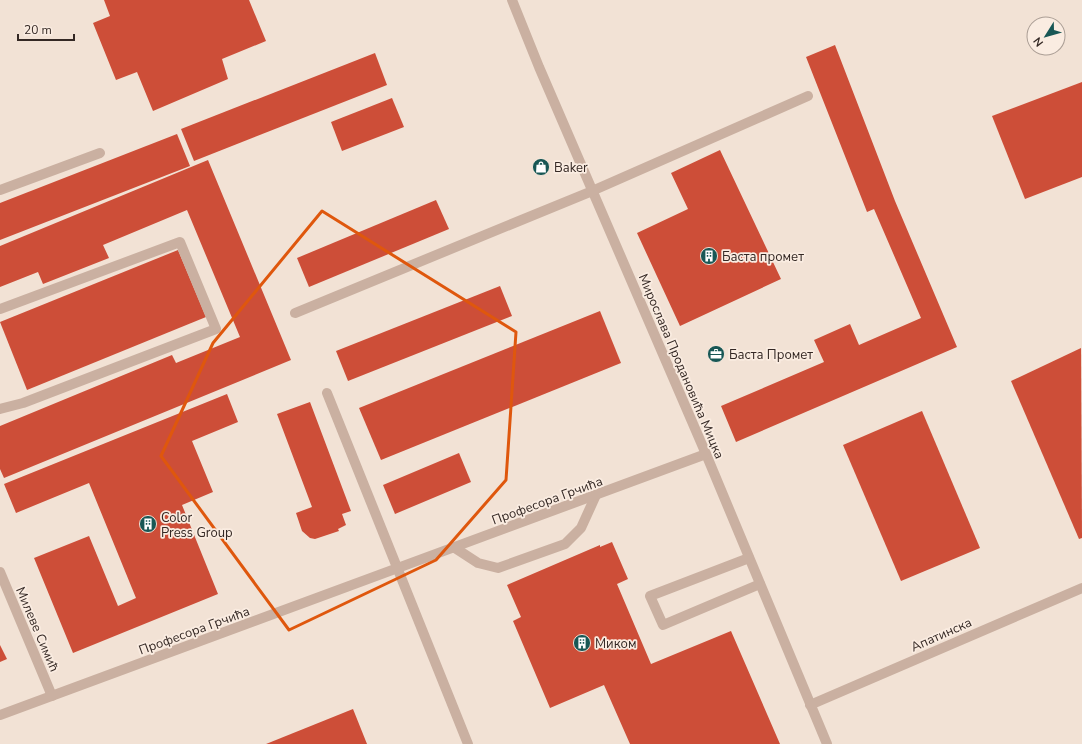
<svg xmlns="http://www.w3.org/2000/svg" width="1082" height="744" font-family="'Nunito Sans',sans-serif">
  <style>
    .building { fill: #cd4e38 }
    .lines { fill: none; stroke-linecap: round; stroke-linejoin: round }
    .minor { stroke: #cab0a1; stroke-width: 10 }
    .marked { fill: none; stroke: #df570d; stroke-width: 3; stroke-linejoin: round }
    .labels { text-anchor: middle; stroke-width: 3.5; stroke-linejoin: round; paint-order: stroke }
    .poi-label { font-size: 13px; fill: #342824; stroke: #faece1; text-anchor: start }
    .street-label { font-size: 13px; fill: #342824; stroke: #faece1 }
  </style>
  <rect width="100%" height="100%" fill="#f2e2d5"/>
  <g class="building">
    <path d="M104,0H249L266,41L222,59L228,79L153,111L137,72L116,80L93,23L110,16Z"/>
    <path d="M835,45L895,201L957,347L736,442L721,406L824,362L814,340L850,324L859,345L921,318L874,209L867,212L806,57Z"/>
    <path d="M375,53L387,85L194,161L181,129Z"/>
    <path d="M1082,82V177L1025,199L992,116Z"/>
    <path d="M392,98L404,127L342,151L331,122Z"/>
    <path d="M177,134L190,166L0,240V203Z"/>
    <path d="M720,150L781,279L680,326L637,233L688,209L671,173Z"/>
    <path d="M208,160L291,360L4,478L0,469V426L172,355L176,363L240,337L187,210L103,245L109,258L43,284L38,272L0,287V246Z"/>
    <path d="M436,200L449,229L309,287L297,258Z"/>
    <path d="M178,250L206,317L27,390L0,322Z"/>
    <path d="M500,286L512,316L348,381L336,351Z"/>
    <path d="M600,311L621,363L381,460L359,408Z"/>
    <path d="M1081,348L1082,538L1079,539L1011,381Z"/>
    <path d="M227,394L238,422L192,441L213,492L182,505L218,594L73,653L34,558L89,536L118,606L136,598L89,483L16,513L4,484Z"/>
    <path d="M310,402L351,511L342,514L346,525L338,529L339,531L315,539L310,538L302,531L296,513L312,507L277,414Z"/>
    <path d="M922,411L980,548L901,581L843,445Z"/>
    <path d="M459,453L471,482L395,514L383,485Z"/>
    <path d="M612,542L628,579L617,584L651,664L731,631L780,744H630L604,685L550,708L513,621L521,617L507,585L600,545V547Z"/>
    <path d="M0,645L7,659L0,662Z"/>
    <path d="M353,709L367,744H266Z"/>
  </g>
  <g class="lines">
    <g class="minor">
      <path d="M512,0L539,67L706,454L827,744"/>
      <path d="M0,190L100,153"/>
      <path d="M0,309L180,242L216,329L23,403L0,409"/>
      <path d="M295,313L592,191L808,96"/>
      <path d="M327,393L468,744"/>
      <path d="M455,548L478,563L498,568L565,544L581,528L596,495"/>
      <path d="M749,558L650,596L663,625L760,584"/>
      <path d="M0,572L52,696"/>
      <path d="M810,705L1082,588"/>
      <path d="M0,715L706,454"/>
    </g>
  </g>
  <path class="marked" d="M322,211L516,332L506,480L436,560L289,630L161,456L213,343Z"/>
  <defs>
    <g id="shop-disc" transform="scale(0.9)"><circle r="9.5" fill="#185755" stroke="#faece1"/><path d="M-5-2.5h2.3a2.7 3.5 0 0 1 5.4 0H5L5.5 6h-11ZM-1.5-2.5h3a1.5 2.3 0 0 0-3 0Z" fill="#fff"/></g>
    <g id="building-disc" transform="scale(0.9)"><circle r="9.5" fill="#185755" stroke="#faece1"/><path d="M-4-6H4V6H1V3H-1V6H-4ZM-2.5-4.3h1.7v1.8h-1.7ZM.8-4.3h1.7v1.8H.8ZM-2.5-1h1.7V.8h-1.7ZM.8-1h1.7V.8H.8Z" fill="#fff"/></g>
    <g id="office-disc" transform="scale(0.9)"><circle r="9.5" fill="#185755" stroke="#faece1"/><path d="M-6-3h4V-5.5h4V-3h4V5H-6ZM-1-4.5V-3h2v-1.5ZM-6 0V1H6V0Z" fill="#fff"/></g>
  </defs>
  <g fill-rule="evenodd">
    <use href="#shop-disc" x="541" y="167"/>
    <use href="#building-disc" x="709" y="256"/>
    <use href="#office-disc" x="716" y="354"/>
    <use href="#building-disc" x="148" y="524"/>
    <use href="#building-disc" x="582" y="643"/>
  </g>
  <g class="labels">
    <g class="poi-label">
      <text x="554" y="172">Baker</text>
      <text x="722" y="261">Баста промет</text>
      <text x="729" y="359">Баста Промет</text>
      <text x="161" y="522">Color<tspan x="161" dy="15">Press Group</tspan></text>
      <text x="595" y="648">Миком</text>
    </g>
    <g class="street-label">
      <text transform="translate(682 366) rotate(67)" y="5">Мирослава Продановића Мицка</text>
      <text transform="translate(547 500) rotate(-20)" y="5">Професора Грчића</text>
      <text transform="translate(38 629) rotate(67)" y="5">Милеве Симић</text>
      <text transform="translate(194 630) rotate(-20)" y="5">Професора Грчића</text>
      <text transform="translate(941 634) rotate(-24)" y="5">Апатинска</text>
    </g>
  </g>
  <g transform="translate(1046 36) rotate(233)"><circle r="19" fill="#faece1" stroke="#ab9e95"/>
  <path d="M0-3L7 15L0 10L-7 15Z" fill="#185755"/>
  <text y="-6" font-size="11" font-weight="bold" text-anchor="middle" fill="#342824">N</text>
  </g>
  <path d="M18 34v6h56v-6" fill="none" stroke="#342824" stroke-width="2"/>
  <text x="24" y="34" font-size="12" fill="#342824" stroke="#faece1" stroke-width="3" paint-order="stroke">20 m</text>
</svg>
